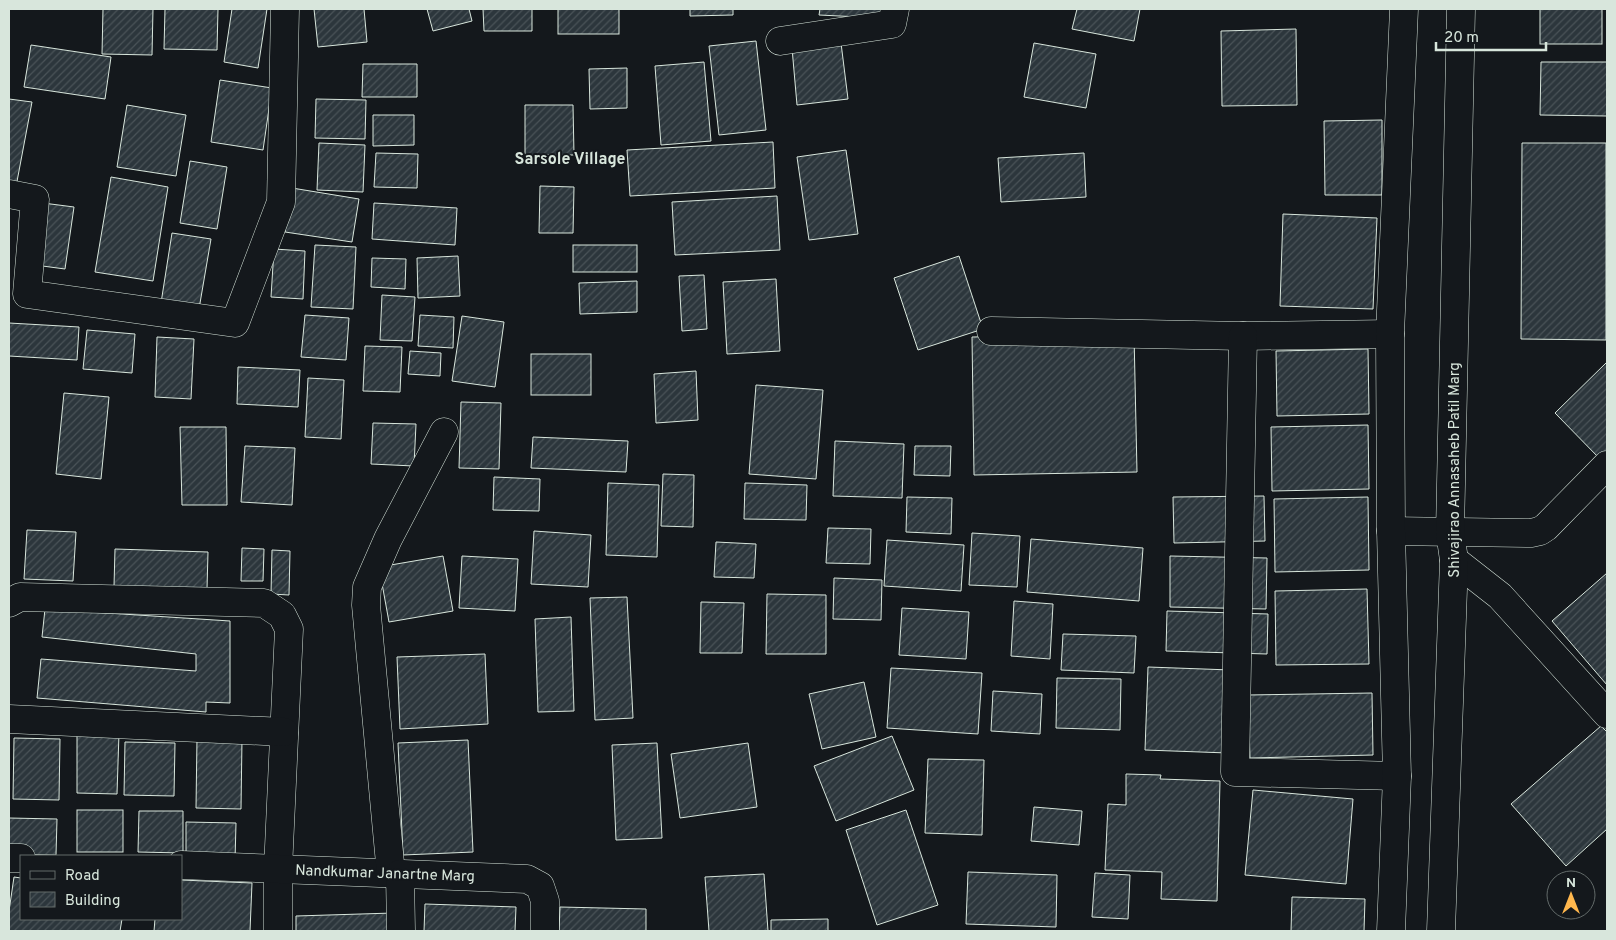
<svg xmlns="http://www.w3.org/2000/svg" width="1616" height="940" font-family="Overpass,sans-serif">
  <style>
    .building { fill: url(#building-hatch); stroke: #d8e6dc }
    .lines { fill: none; stroke-linecap: round; stroke-linejoin: round }
    .minor-casing { stroke: #d8e6dc; stroke-width: 29 }
    .major-casing { stroke: #d8e6dc; stroke-width: 29 }
    .minor { stroke: #14181c; stroke-width: 28 }
    .major { stroke: #14181c; stroke-width: 28 }
    .labels { text-anchor: middle; stroke-width: 4; stroke-linejoin: round; paint-order: stroke }
    .street-label { font-size: 15px; fill: #d8e6dc; stroke: #14181c }
    .neighbourhood-label { font-size: 16px; font-weight: bold; fill: #d8e6dc; stroke: #14181c }
  </style>
  <defs>
    <pattern id="building-hatch" width="6" height="6" patternUnits="userSpaceOnUse" patternTransform="scale(1.25)"><rect width="6" height="6" fill="#2c363c"/><path d="M-1 1l2-2M0 6l6-6M5 7l2-2" fill="none" stroke="#4a5358"/></pattern>
  </defs>
  <rect width="100%" height="100%" fill="#14181c"/>
  <g class="building">
    <path d="M103,9H153L152,55L102,54Z"/>
    <path d="M165,9H218L217,50L164,49Z"/>
    <path d="M232,9H267L258,68L224,62Z"/>
    <path d="M314,9H364L367,42L318,47Z"/>
    <path d="M427,9H469L472,21L433,31Z"/>
    <path d="M483,9H532V31H484Z"/>
    <rect x="558" y="9" width="61" height="25"/>
    <path d="M690,9H733V15L690,16Z"/>
    <path d="M820,9H882L881,18L819,15Z"/>
    <path d="M1077,9H1140L1134,41L1072,29Z"/>
    <rect x="1540" y="9" width="62" height="35"/>
    <path d="M1296,29L1297,105L1222,106L1221,31Z"/>
    <path d="M756,41L766,130L719,135L709,46Z"/>
    <path d="M841,43L848,99L797,105L792,48Z"/>
    <path d="M1034,43L1096,54L1086,108L1024,97Z"/>
    <path d="M31,45L111,57L105,99L24,87Z"/>
    <path d="M704,62L711,141L661,145L655,66Z"/>
    <path d="M1541,62H1607V116L1540,115Z"/>
    <path d="M363,64H417V97H362Z"/>
    <path d="M627,68V108L590,109L589,69Z"/>
    <path d="M220,80L272,88L263,150L211,142Z"/>
    <path d="M9,99L32,102L15,192L9,191Z"/>
    <path d="M316,99L366,100L365,139L315,138Z"/>
    <path d="M127,105L186,115L176,176L117,167Z"/>
    <path d="M525,105H573L574,155H525Z"/>
    <path d="M373,115H414V145L373,146Z"/>
    <path d="M1382,120V195H1325L1324,121Z"/>
    <path d="M773,142L775,188L630,196L627,150Z"/>
    <path d="M319,143L365,145L363,192L317,190Z"/>
    <path d="M1522,143H1606V340L1521,339Z"/>
    <path d="M846,150L858,234L809,240L797,157Z"/>
    <path d="M376,153L418,154L417,188L374,187Z"/>
    <path d="M1084,153L1086,197L1001,202L998,158Z"/>
    <path d="M190,161L227,167L217,229L180,223Z"/>
    <path d="M111,177L168,187L153,281L95,272Z"/>
    <path d="M540,186L574,187L573,233H539Z"/>
    <path d="M292,188L359,199L352,242L285,232Z"/>
    <path d="M777,196L780,250L675,255L672,202Z"/>
    <path d="M43,203L74,207L65,269L35,265Z"/>
    <path d="M374,203L457,208L455,245L372,239Z"/>
    <path d="M1283,214L1377,218L1373,309L1280,306Z"/>
    <path d="M172,233L211,239L199,309L161,303Z"/>
    <path d="M315,245L356,247L353,309L311,307Z"/>
    <rect x="573" y="245" width="64" height="27"/>
    <path d="M274,249L305,251L303,299L271,297Z"/>
    <path d="M458,256L460,296L418,298L417,258Z"/>
    <path d="M959,256L983,329L918,350L894,278Z"/>
    <path d="M372,258L406,259L405,289L371,287Z"/>
    <path d="M704,275L707,329L682,331L679,276Z"/>
    <path d="M776,279L780,351L727,354L723,282Z"/>
    <path d="M637,281V312L580,314L579,283Z"/>
    <path d="M382,295L415,297L412,341L380,340Z"/>
    <path d="M305,315L349,318L346,360L301,357Z"/>
    <path d="M420,315L454,317L453,348L418,346Z"/>
    <path d="M462,316L504,322L495,387L452,381Z"/>
    <path d="M9,323L79,327L77,360L9,356Z"/>
    <path d="M87,330L135,334L132,373L83,369Z"/>
    <path d="M1134,334L1137,472L974,475L972,337Z"/>
    <path d="M157,337L194,339L191,399L155,397Z"/>
    <path d="M365,346L402,347L400,392L363,391Z"/>
    <path d="M1368,349L1369,414L1277,416L1276,351Z"/>
    <path d="M410,351L441,353L440,376L408,374Z"/>
    <rect x="531" y="354" width="60" height="41"/>
    <path d="M1607,362V453L1601,460L1555,413Z"/>
    <path d="M238,367L300,370L298,407L237,404Z"/>
    <path d="M696,371L698,420L656,423L654,374Z"/>
    <path d="M308,378L344,380L341,439L305,437Z"/>
    <path d="M756,385L823,390L816,479L749,474Z"/>
    <path d="M64,393L109,397L101,479L56,474Z"/>
    <path d="M461,402L501,403L499,469L459,468Z"/>
    <path d="M373,423L416,424L414,466L371,464Z"/>
    <path d="M1368,425L1369,489L1272,491L1271,427Z"/>
    <path d="M180,427H226L227,505H182Z"/>
    <path d="M533,437L628,441L626,472L531,468Z"/>
    <path d="M835,441L904,444L902,498L833,496Z"/>
    <path d="M245,446L295,448L292,505L241,502Z"/>
    <path d="M915,446H951L950,476L914,475Z"/>
    <path d="M663,474L694,475L693,527L661,526Z"/>
    <path d="M494,477L540,479L539,511L493,510Z"/>
    <path d="M608,483L659,485L657,557L606,555Z"/>
    <path d="M745,483L807,485L806,520L744,519Z"/>
    <path d="M1264,496L1265,541L1174,543L1173,497Z"/>
    <path d="M907,497L952,498L951,534L906,532Z"/>
    <path d="M1368,497L1369,570L1275,572L1274,499Z"/>
    <path d="M828,528L871,529L870,564L826,563Z"/>
    <path d="M27,530L76,532L73,581L24,579Z"/>
    <path d="M534,531L591,535L588,587L531,584Z"/>
    <path d="M972,533L1020,536L1017,587L969,585Z"/>
    <path d="M1031,539L1143,548L1139,601L1027,592Z"/>
    <path d="M887,540L964,545L961,591L884,586Z"/>
    <path d="M716,542L756,544L754,578L714,577Z"/>
    <path d="M242,548L264,549L263,581H241Z"/>
    <path d="M115,549L208,552L207,589L114,586Z"/>
    <path d="M272,550L290,551L289,595L271,594Z"/>
    <path d="M443,556L453,611L389,622L379,567Z"/>
    <path d="M462,556L518,559L515,611L459,608Z"/>
    <path d="M1170,556L1267,558L1266,609L1170,607Z"/>
    <path d="M1607,573V685L1552,621Z"/>
    <path d="M834,578L882,580L881,620L833,619Z"/>
    <path d="M1367,589L1369,664L1276,665L1275,591Z"/>
    <path d="M767,594L826,595V654H766Z"/>
    <path d="M627,597L633,718L595,720L590,598Z"/>
    <path d="M1014,601L1053,604L1050,659L1011,656Z"/>
    <path d="M701,602L744,603L742,653H700Z"/>
    <path d="M902,608L969,612L966,659L899,655Z"/>
    <path d="M45,609L230,621V703L206,702V712L37,698L41,659L196,671V654L42,637Z"/>
    <path d="M1167,611L1268,614L1267,654L1166,651Z"/>
    <path d="M571,617L574,711L538,712L535,619Z"/>
    <path d="M1063,634L1136,636L1134,673L1061,670Z"/>
    <path d="M485,654L488,724L400,729L397,657Z"/>
    <path d="M1148,667L1231,670L1228,753L1145,750Z"/>
    <path d="M891,668L982,673L978,734L887,728Z"/>
    <path d="M1057,678L1121,679L1120,730L1056,728Z"/>
    <path d="M864,682L876,737L822,749L809,694Z"/>
    <path d="M993,691L1042,694L1040,734L991,731Z"/>
    <path d="M1372,693L1373,755L1250,758L1248,695Z"/>
    <path d="M1601,726L1607,732V829L1566,866L1511,804Z"/>
    <path d="M77,732L119,733L117,794L77,793Z"/>
    <path d="M892,736L914,790L836,821L814,766Z"/>
    <path d="M14,738L60,739L59,800L13,799Z"/>
    <path d="M197,738L242,739L241,809L196,808Z"/>
    <path d="M468,740L473,852L403,855L398,743Z"/>
    <path d="M125,742L175,743L174,796L124,795Z"/>
    <path d="M657,743L662,838L616,840L612,745Z"/>
    <path d="M748,743L757,807L680,818L671,754Z"/>
    <path d="M928,759L984,760L982,835L925,833Z"/>
    <path d="M1126,774L1161,775L1160,779L1220,781L1217,901L1161,899L1162,872L1105,870L1108,804L1126,805Z"/>
    <path d="M1253,790L1353,799L1346,884L1245,875Z"/>
    <path d="M1034,807L1082,811L1079,845L1031,841Z"/>
    <rect x="77" y="810" width="46" height="42"/>
    <path d="M906,810L938,905L877,925L846,830Z"/>
    <path d="M139,811H183V853L138,852Z"/>
    <path d="M9,818L57,819L56,855L9,854Z"/>
    <path d="M186,822L236,823L235,861L186,860Z"/>
    <path d="M968,872L1057,875L1056,927L966,924Z"/>
    <path d="M1095,873L1130,875L1128,919L1092,917Z"/>
    <path d="M764,874L768,931H709L705,877Z"/>
    <path d="M14,877L21,878V919H122L120,931H9V911Z"/>
    <path d="M181,880L252,883L250,931H154L155,919H181Z"/>
    <path d="M1292,897L1365,899L1364,931H1291Z"/>
    <path d="M425,904L516,907L515,931H424Z"/>
    <path d="M560,907L646,909V931H559Z"/>
    <path d="M393,913L394,931H296V916Z"/>
    <path d="M828,919V931H771V920Z"/>
  </g>
  <g class="lines">
    <g class="minor-casing">
      <g id="minor">
        <path d="M780,41L892,24L895,9"/>
        <path d="M9,194L35,199L27,294L235,323L281,202L285,9"/>
        <path d="M991,331L1243,336L1390,334"/>
        <path d="M1243,336L1235,772L1397,776"/>
        <path d="M1391,531L1531,533L1540,531L1546,527L1607,465"/>
        <path d="M1454,560L1500,596L1607,714"/>
        <path d="M9,603L20,597L264,603L282,615L289,629L278,869V931"/>
        <path d="M9,719L284,732"/>
        <path d="M9,858H21"/>
        <path d="M181,865L527,879L540,886L545,901V931"/>
        <path d="M391,874L366,605L367,587L388,539L444,432"/>
        <path d="M400,874L401,931"/>
      </g>
    </g>
    <g class="major-casing">
      <g id="major">
        <path d="M1391,931L1397,776L1391,531L1390,334L1404,9"/>
        <path d="M1441,931L1454,560L1450,532L1461,9"/>
      </g>
    </g>
    <use href="#minor" class="minor"/>
    <use href="#major" class="major"/>
  </g>
  <g class="labels">
    <g class="street-label">
      <text transform="translate(1454 470) rotate(-90)" y="5">Shivajirao Annasaheb Patil Marg</text>
      <text transform="translate(385 873) rotate(2)" y="5">Nandkumar Janartne Marg</text>
    </g>
    <g class="neighbourhood-label">
      <text x="570" y="164">Sarsole Village</text>
    </g>
  </g>
  <rect width="1616" height="940" fill="none" stroke="#d8e6dc" stroke-width="20"/>
  <rect x="20" y="855" width="162" height="65" fill="#14181c" stroke="#626a69"/>
  <rect x="30" y="871" width="25" height="8" fill="#14181c" stroke="#626a69"/>
  <text x="65" y="880" font-size="15" fill="#d8e6dc">Road</text>
  <rect x="30" y="892" width="25" height="15" fill="url(#building-hatch)" stroke="#626a69"/>
  <text x="65" y="905" font-size="15" fill="#d8e6dc">Building</text>
  <g transform="translate(1571 895)"><circle r="24" fill="#14181c" stroke="#626a69"/>
  <path d="M0-4L9 19L0 12L-9 19Z" fill="#ffb74d"/>
  <text y="-8" font-size="14" font-weight="bold" text-anchor="middle" fill="#d8e6dc">N</text>
  </g>
  <path d="M1436 42v8h110v-8" fill="none" stroke="#d8e6dc" stroke-width="2.5"/>
  <text x="1444" y="42" font-size="15" fill="#d8e6dc" stroke="#14181c" stroke-width="4" paint-order="stroke">20 m</text>
</svg>
